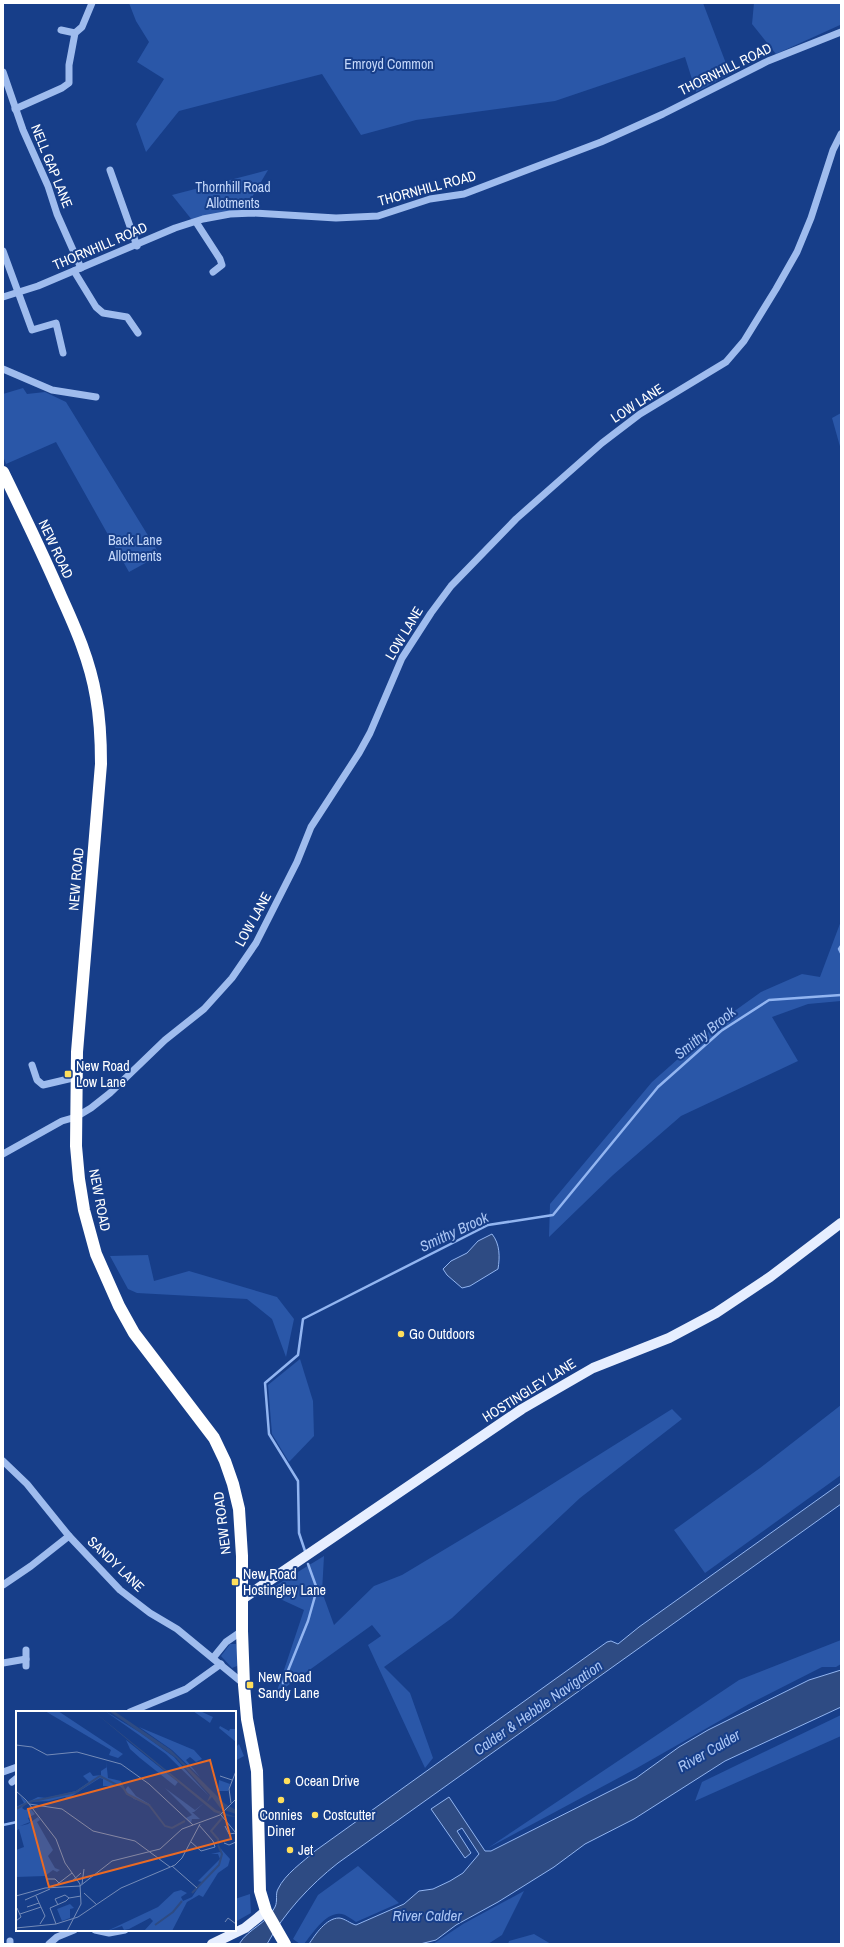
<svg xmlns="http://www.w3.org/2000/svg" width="844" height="1947" font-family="'Archivo Narrow',sans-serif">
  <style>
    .green { fill: #2a57a8 }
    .water { fill: #2e4b83; stroke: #92b5f1 }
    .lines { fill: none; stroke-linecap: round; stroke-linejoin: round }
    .stream { stroke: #92b5f1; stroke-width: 2.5 }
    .minor { stroke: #9fbcee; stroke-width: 7 }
    .major { stroke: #e6eeff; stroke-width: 10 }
    .highway { stroke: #fff; stroke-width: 12 }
    .poi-dot { fill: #ffdf5c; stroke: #173e89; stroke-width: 1.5 }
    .labels { text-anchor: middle; stroke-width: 4; stroke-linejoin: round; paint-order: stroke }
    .park-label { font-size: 14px; fill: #c5d8fa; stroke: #173e89 }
    .street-label { font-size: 14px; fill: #fff; stroke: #173e89 }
    .poi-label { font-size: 14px; fill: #fff; stroke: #173e89; text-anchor: start }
    .water-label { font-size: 15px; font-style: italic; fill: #abc6f5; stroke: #173e89 }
    .inset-river { fill: none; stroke: #2e4b83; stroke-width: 2 }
    .inset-road { fill: none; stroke: #748bb8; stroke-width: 1 }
    .view { fill: #ea6a24; fill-opacity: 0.15; stroke: #ea6a24; stroke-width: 2 }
    .inset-edge { fill: none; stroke: #fff; stroke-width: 2 }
  </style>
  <rect width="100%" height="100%" fill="#173e89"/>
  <g class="green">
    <path d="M129,3H703L730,74L696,92L685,57L555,101L416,120L361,135L322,74L179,111L146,152L136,124L164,79L137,62L149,42L136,21Z"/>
    <path d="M754,3H840V25L776,54L752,24Z"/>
    <path d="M268,170L245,209L192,220L172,195Z"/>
    <path d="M23,388L27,394L45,392L66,402L160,555L129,572L56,442L6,464L3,456V394Z"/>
    <path d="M841,413V450L832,418Z"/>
    <path d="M841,921V1001L808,1004L772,1017L798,1061L681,1116L613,1175L549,1237L550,1204L652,1082L722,1020L761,992L802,974L820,977Z"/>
    <path d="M148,1255L154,1281L189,1271L277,1297L294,1319L286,1357L272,1319L247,1299L137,1293L128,1289L110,1256Z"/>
    <path d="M300,1359L313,1401L314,1436L289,1462L272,1434L268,1385Z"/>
    <path d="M841,1405V1475L705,1573L674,1530L760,1468Z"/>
    <path d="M672,1409L682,1419L580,1498L452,1618L384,1667L410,1693L433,1758L425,1768L368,1645L381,1636L372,1625L276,1694L304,1610L265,1592L324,1556L322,1592L334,1625L374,1586L402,1575L522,1503Z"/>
    <path d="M841,1640V1664L836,1667H822L749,1704L637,1768L488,1848L739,1680Z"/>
    <path d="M230,1644H236L237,1647V1666L232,1668L221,1656Z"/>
    <path d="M841,1715V1736L695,1801L702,1782Z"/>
    <path d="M239,1744L244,1756L235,1761V1748Z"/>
    <path d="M358,1866L399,1903L356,1922C353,1920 349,1917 345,1915C328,1908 313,1933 304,1944H300L293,1939L318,1895Z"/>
    <path d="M524,1891L502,1935L488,1944H433L463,1924Z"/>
    <path d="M250,1894L251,1913L235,1922V1899Z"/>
    <path d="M534,1934L551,1944H508L509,1941Z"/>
  </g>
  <g class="water">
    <path d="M492,1234C500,1244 500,1257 498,1269L470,1286L462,1288L447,1275L443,1269L451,1261L467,1253L478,1241Z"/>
    <path d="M841,1483V1504L338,1863C310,1885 284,1913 267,1944H239C250,1927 266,1925 275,1907C278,1901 275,1894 278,1889C285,1874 303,1862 315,1851L607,1642L611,1641L618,1644L639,1627Z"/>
    <path d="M841,1670V1707L725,1761L634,1819L585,1844L554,1867L498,1902L456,1925L436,1940L420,1944H309C315,1935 326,1918 339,1918C344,1918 351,1924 356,1925L404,1904L419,1891L433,1889L450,1881L463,1873L479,1854L462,1828L457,1831L471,1853L465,1858L431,1809L449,1797L485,1851H491L636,1778L679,1747L708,1730L809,1680Z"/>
  </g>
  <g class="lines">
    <g class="stream">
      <path d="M841,946L839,949L841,953"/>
      <path d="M305,1551L299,1533L298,1481L269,1434L265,1383L298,1355L303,1319L488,1225L553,1215L658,1087L721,1031L769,1000L841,995"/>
      <path d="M283,1683L308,1621L317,1589L308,1564"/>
      <path d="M3,1825L17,1822"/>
    </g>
    <g class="minor">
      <path d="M61,30L75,33"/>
      <path d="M3,72L23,130L48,186L57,214L81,268"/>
      <path d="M15,109L62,88L69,83V65L75,33L82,27L92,3"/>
      <path d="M110,170L137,246"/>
      <path d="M196,222L220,259L222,265L213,272"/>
      <path d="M3,251L32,330L56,323L63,353"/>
      <path d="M74,271L96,307L103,313L127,317L138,333"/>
      <path d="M3,297L38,286L175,228L203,219L230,214L254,213L336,218L378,216L430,199L464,194L601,142L663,114L768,61L841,32"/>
      <path d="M3,369L52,390L96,397"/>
      <path d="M32,1065L37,1080L43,1085L77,1077"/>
      <path d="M3,1154L62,1121L76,1117L91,1108L110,1093L165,1040L204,1009L232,978L256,943L297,862L311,827L359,753L370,733L402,658L431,613L451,586L516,519L602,443L640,414L726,362L744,341L776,289L797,252L811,218L833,150L841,134"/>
      <path d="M3,1461L27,1484L69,1536L120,1590L150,1613L177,1629L244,1684"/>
      <path d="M3,1585L31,1566L69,1536"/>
      <path d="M26,1650V1666"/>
      <path d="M213,1658L226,1642L242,1631"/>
      <path d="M3,1663L26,1659"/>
      <path d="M130,1712L186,1689L221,1664"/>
      <path d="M3,1772L17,1767"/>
      <path d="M12,1782L17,1778"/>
      <path d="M95,1930L109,1933L125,1930"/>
      <path d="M10,1941V1944"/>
      <path d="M49,1944L57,1937L74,1930"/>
    </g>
    <g class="major">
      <path d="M241,1600L522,1409L593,1368L669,1338L716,1313L770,1277L841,1223"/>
      <path d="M212,1944L245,1928L266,1911"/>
    </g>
    <path class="highway" d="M3,472C23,513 43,554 61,596C76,629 90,661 96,697C100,719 101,741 101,764L77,1052L76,1146L79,1179L84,1210L96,1254L119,1306L134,1333L214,1438L225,1461L233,1484L239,1509L242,1556V1631L244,1685L247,1719L257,1771L260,1891L266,1911L285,1944"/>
  </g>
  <g class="poi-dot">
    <rect x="64" y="1070" width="8" height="8" rx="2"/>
    <circle cx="401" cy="1334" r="4"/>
    <rect x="231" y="1578" width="8" height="8" rx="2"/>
    <rect x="246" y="1681" width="8" height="8" rx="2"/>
    <circle cx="287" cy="1781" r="4"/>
    <circle cx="281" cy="1800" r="4"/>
    <circle cx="315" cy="1815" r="4"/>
    <circle cx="290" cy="1850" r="4"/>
  </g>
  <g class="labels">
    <g class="park-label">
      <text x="389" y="69">Emroyd Common</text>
      <text x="233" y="192">Thornhill Road<tspan x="233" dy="16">Allotments</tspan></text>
      <text x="135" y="545">Back Lane<tspan x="135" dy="16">Allotments</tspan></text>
    </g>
    <g class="street-label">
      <text transform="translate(725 69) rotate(-26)" y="5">THORNHILL ROAD</text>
      <text transform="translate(52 166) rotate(68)" y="5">NELL GAP LANE</text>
      <text transform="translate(427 188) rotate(-15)" y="5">THORNHILL ROAD</text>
      <text transform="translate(100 246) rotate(-23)" y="5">THORNHILL ROAD</text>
      <text transform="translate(637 403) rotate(-33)" y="5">LOW LANE</text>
      <text transform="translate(56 549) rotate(65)" y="5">NEW ROAD</text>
      <text transform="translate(404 633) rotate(-59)" y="5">LOW LANE</text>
      <text transform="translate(76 879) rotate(-85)" y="5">NEW ROAD</text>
      <text transform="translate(253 919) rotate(-61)" y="5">LOW LANE</text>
      <text transform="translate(100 1200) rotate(79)" y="5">NEW ROAD</text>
      <text transform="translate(529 1390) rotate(-32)" y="5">HOSTINGLEY LANE</text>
      <text transform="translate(222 1523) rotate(-97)" y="5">NEW ROAD</text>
      <text transform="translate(116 1564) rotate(44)" y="5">SANDY LANE</text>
    </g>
    <g class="poi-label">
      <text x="76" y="1071">New Road<tspan x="76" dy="16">Low Lane</tspan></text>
      <text x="409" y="1339">Go Outdoors</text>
      <text x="243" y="1579">New Road<tspan x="243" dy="16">Hostingley Lane</tspan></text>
      <text x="258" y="1682">New Road<tspan x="258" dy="16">Sandy Lane</tspan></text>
      <text x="295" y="1786">Ocean Drive</text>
      <text x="281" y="1820" text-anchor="middle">Connies<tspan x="281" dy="16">Diner</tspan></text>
      <text x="323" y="1820">Costcutter</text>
      <text x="298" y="1855">Jet</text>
    </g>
    <g class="water-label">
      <text transform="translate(705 1033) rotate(-39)" y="5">Smithy Brook</text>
      <text transform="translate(454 1232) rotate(-25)" y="5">Smithy Brook</text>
      <text transform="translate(538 1708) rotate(-35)" y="5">Calder &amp; Hebble Navigation</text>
      <text transform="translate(709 1751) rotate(-30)" y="5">River Calder</text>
      <text x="427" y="1921">River Calder</text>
    </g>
  </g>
  <g transform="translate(16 1711)">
    <rect width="220" height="220" fill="#173e89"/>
    <path d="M29,0H42L107,43L102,47L93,44L95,39ZM89,0L125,22L158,46L193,85L150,43ZM177,0H184L197,6L194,12ZM204,15L213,20L214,18H219L220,31L203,17ZM123,16L178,39L186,48L180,51L174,46L170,49L184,66L156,39ZM110,29L162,71L159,75L124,47L114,38ZM90,49L92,67L105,70L109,79L112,75L120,85L135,94L118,88L104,75H87V68L84,67L51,88L49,86L33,90L12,91L22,86L30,87L60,80L73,71L67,65L74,61L77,65L85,64V60L91,56ZM203,69L214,73L212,80H202ZM149,77L179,99L188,92L178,101H176L184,108H176L175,112L170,107L176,104ZM4,85L11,91L6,97L9,99L14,97L19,103L12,107L14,111L4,115L12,113L22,106L24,109L21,111L37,139L32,145L39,157L44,159L41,161L37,159L29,165L0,166V139L8,136L3,118L0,120V96L8,92ZM205,138L214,148L212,155L202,162L187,186L183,184L171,191L156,220H128L137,210L134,207L113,218L108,219L106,215L91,220L142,196L158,181L165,179L171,182L165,186L167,190L176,186L186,171L182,170L204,148L202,143H195L204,141ZM54,193L58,197L54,198V207L46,210L41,198Z" fill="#2a57a8"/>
    <path d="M77,0L200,99L220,106L209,105L198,101ZM93,0H98L155,39L208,92L220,99V103L205,98L196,86L191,91L194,84L160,47Z" fill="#2e4b83"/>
    <path class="inset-river" d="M0,98L13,91L60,81L84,65L101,74L105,73L111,83L133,94L149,115L156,117L169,110M203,133L202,128L195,120L206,107M176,182L203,154L206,143L202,134M139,214L157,201L166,190"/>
    <path class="inset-road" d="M0,34L16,36L31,44L61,41L105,53L133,73L177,114M204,65L216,69M0,80L10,89L40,128L49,152L64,173L65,193L51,220M215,92L213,78L220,60M13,93L46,98L77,120L119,130L154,156M205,104L220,122M209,115L213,123L220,122M175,131L185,140L199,136L197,130L183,114M208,132L213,134L220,131M156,155L181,177M31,168H39L43,172M55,171L65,162M66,173L68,158M39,175L56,162M68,182L81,194M0,185L29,177L64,175L96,150L144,138L166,118L204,104L220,88M20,185L29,205L24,213M9,189L34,178M42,194L39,188L49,184L53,187M11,196L23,192M4,203L25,196M0,210L5,206L1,197M209,211L212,207L220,213M40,213L34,197L50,190L53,187L65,185M0,217L40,213L62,206L105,177L159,154L166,147L184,113"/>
    <path class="view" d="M194,49L215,128L33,176L12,98Z"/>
    <rect width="220" height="220" class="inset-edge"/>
  </g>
  <rect width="844" height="1947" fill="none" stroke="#ffffff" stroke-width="8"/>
</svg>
